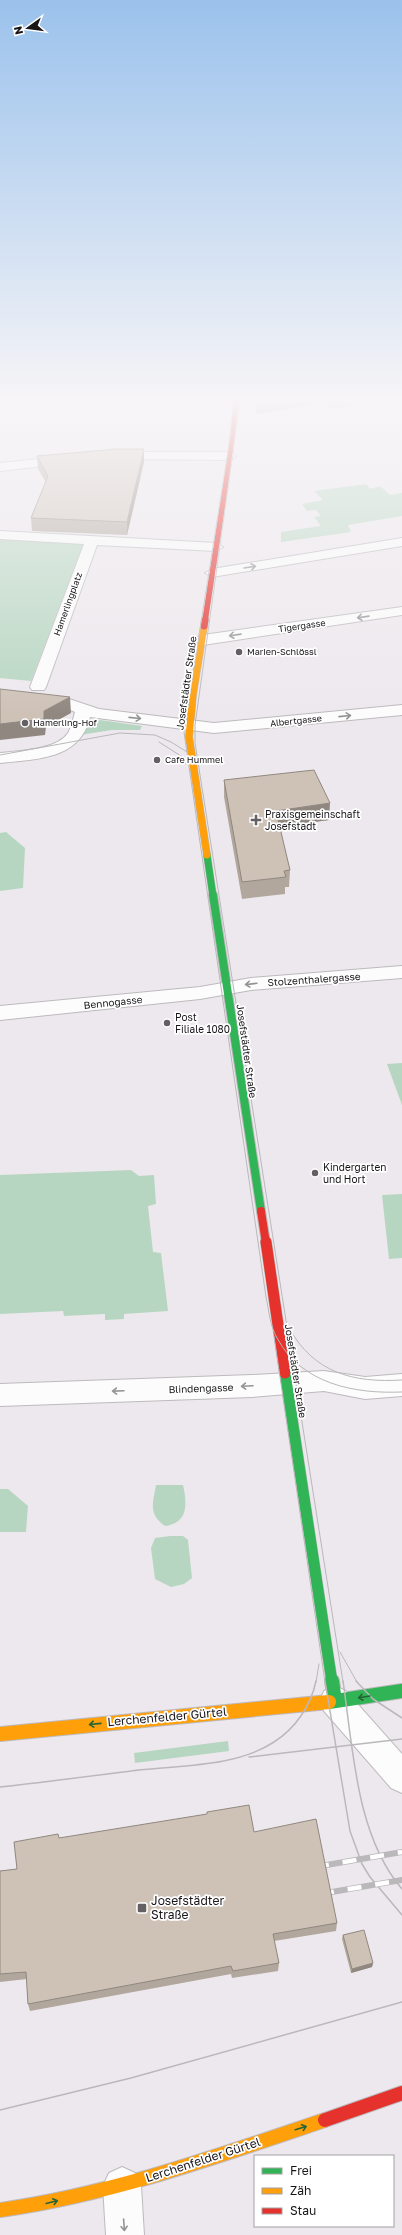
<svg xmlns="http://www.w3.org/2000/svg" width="402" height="2235" font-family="'Golos Text',sans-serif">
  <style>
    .green { fill: #b7d6c1 }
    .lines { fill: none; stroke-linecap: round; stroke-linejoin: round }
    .street-casing { stroke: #bdbabd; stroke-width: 2 }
    .fast-far3-casing { stroke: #bdbabd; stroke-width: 8 }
    .fast-far2-casing { stroke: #bdbabd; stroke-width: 10 }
    .fast-far1-casing { stroke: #bdbabd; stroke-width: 12 }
    .fast-casing { stroke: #bdbabd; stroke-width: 16 }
    .slow-far1-casing { stroke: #bdbabd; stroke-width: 8 }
    .slow-casing { stroke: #bdbabd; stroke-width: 16 }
    .jam-far4-casing { stroke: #bdbabd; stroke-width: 6 }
    .jam-far3-casing { stroke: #bdbabd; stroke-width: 8 }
    .jam-far2-casing { stroke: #bdbabd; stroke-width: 10 }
    .jam-far1-casing { stroke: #bdbabd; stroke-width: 12 }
    .jam-casing { stroke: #bdbabd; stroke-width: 16 }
    .street { fill: #fcfcfc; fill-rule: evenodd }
    .fast-far3 { stroke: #30b455; stroke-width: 7 }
    .fast-far2 { stroke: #30b455; stroke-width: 8 }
    .fast-far1 { stroke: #30b455; stroke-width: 11 }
    .fast { stroke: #30b455; stroke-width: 14 }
    .slow-far1 { stroke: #ff9f0a; stroke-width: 7 }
    .slow { stroke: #ff9f0a; stroke-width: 14 }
    .jam-far4 { stroke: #e5322d; stroke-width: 5.5 }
    .jam-far3 { stroke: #e5322d; stroke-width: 7 }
    .jam-far2 { stroke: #e5322d; stroke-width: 8 }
    .jam-far1 { stroke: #e5322d; stroke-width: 11 }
    .jam { stroke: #e5322d; stroke-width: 14 }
    .tram-far1 { stroke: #bab8ba; stroke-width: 1 }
    .tram { stroke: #bab8ba; stroke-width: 1.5 }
    .rail-casing { stroke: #bab8ba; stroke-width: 6 }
    .rail { stroke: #fff; stroke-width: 4.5; stroke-dasharray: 14; stroke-linecap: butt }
    .wall { fill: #b1a79d }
    .shaded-wall { fill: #908880 }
    .building { fill: #cec2b7; stroke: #908880 }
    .oneway { stroke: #959495 }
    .oneway2 { stroke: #246436 }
    .poi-dot { fill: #635f63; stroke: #fff; stroke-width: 1.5 }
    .labels { text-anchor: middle; stroke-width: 3.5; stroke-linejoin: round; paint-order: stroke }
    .far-street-label { font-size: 9px; fill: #181518; stroke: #fff }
    .far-poi-label { font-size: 9px; fill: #181518; stroke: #fff; text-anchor: start }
    .street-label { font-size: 10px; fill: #181518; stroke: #fff }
    .poi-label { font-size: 10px; fill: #181518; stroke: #fff; text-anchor: start }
    .near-street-label { font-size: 12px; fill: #181518; stroke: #fff }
    .near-poi-label { font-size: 12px; fill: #181518; stroke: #fff; text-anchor: start }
  </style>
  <rect width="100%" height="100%" fill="#ede8ed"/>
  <g class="green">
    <path d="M366,484L370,489L380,486L390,495L402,493V516L348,525L351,532L281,542V532L321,526L314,517L321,516L316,510L307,511L302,504L323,500L314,491Z"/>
    <path d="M0,538L85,541L31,681L0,678Z"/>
    <path d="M100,720L142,726L140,730H112L80,735L89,725Z"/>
    <path d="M6,832L25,848L23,888L0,891V833Z"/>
    <path d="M402,1063V1105L387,1064Z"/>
    <path d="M131,1170L139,1176L154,1175L156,1204L148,1206L153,1252L161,1253L168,1311L124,1314V1319L105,1320V1314L64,1316L63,1311L0,1314V1175Z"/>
    <path d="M402,1194V1258L389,1259L382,1195Z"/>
    <path d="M156,1485H183C187,1503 189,1523 165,1526C148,1514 153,1503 156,1485Z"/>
    <path d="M0,1489H8L28,1506L26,1532H0Z"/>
    <path d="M170,1536H183L188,1540L192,1578L184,1584L171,1587L155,1579L151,1548L155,1538Z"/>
    <path d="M228,1741L229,1751L135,1763L134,1753Z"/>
  </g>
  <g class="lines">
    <g class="street-casing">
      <g id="street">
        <path d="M113,452H230L236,456L230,460L109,459L107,456Z"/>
        <path d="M67,456L71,457L73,460L71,463L0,471V463Z"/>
        <path d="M0,531L216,543L223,547L216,551L97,545L46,687L44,690H32L30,687L84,544L0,539Z"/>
        <path d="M402,538V546L212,577L205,573L212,569Z"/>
        <path d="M402,607V615L203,645L198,643L195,640L198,637L203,635Z"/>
        <path d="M0,690L66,698L99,709L214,723L402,705V715L214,733L90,717C80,760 36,759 0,763V753C18,751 57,750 68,733C72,726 73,719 75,712L63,707L0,700Z"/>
        <path d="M402,966V978L251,990L200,999L0,1020V1006L200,987L251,978Z"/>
        <path d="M324,1371L365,1377L402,1374V1396L365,1399L324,1391L252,1397L0,1406V1384L252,1375Z"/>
        <path d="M335,1686L346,1691L402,1754V1793L391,1788L324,1711L320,1701L324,1691Z"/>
        <path d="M122,2167L135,2173L141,2186L144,2235H106L103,2186L109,2173Z"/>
      </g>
    </g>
    <g class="fast-far3-casing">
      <path id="fast-far3" d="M207,855L213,896"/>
    </g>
    <g class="fast-far2-casing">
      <path id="fast-far2" d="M213,895L261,1211"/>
    </g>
    <g class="fast-far1-casing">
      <path id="fast-far1" d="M285,1373L332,1682"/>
    </g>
    <g class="fast-casing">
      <g id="fast">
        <path d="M332,1681L335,1701"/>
        <path d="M329,1702L402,1691"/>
      </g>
    </g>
    <g class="slow-far1-casing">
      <path id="slow-far1" d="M204,626L193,694L189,737L207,855"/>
    </g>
    <g class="slow-casing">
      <g id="slow">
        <path d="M0,1734L329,1702"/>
        <path d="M0,2210C112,2194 218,2156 325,2120"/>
      </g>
    </g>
    <g class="jam-far4-casing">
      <path id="jam-far4" d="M205,621L230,456L236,402"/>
    </g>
    <g class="jam-far3-casing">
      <path id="jam-far3" d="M204,626L205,620"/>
    </g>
    <g class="jam-far2-casing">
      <path id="jam-far2" d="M261,1211L266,1243"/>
    </g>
    <g class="jam-far1-casing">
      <path id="jam-far1" d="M266,1242L285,1373"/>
    </g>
    <g class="jam-casing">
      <path id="jam" d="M325,2120L402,2093"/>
    </g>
    <use href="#street" class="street"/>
    <use href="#fast-far3" class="fast-far3"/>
    <use href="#fast-far2" class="fast-far2"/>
    <use href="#fast-far1" class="fast-far1"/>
    <use href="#fast" class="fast"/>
    <use href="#slow-far1" class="slow-far1"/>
    <use href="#slow" class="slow"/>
    <use href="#jam-far4" class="jam-far4"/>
    <use href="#jam-far3" class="jam-far3"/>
    <use href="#jam-far2" class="jam-far2"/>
    <use href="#jam-far1" class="jam-far1"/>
    <use href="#jam" class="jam"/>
    <g class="tram-far1">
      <path d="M233,402L230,437L184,732L266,1297C269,1311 270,1326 277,1338C302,1384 354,1394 402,1392"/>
      <path d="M240,402L195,725V743L343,1682"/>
      <path d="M159,742L181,756L186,764"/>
      <path d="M0,755L120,733L155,735L171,742L187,752"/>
      <path d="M289,1328C314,1373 353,1383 402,1380"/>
      <path d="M274,1336L325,1682"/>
      <path d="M340,1652L357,1682"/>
      <path d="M316,1682L319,1664"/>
    </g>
    <g class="tram">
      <path d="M325,1681L350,1831L362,1864L370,1877L402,1915"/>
      <path d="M343,1681C353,1748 356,1836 402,1889"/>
      <path d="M356,1681L373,1699L402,1718"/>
      <path d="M249,1757L402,1739"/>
      <path d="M0,1787C46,1782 92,1776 139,1770C182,1765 236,1767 274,1742C296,1728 311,1705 316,1681"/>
      <path d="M0,2110L131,2078L402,2002"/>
    </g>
    <g class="rail-casing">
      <g id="rail">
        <path d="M315,1867L402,1852"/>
        <path d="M320,1894L402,1880"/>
      </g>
    </g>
    <use href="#rail" class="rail"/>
  </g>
  <g class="wall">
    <path d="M254,402H368L331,409L324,403L256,414Z"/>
    <path d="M37,456L144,462L127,535L32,531L31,518L46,482L38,469Z"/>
    <path d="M224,780L329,820L279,827L290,870L289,887H285V894L242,899L224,797Z"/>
    <path d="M254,1832L337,1923L336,1931L274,1941L279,1963L278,1971L232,1978L231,1974L30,2011L28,2004L27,1979L0,1982V1871L17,1869L59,1838Z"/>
    <path d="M343,1935L373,1963L372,1967L351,1973L342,1939Z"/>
  </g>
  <g class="shaded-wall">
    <path d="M266,402H324V403L256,414V404Z"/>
    <path d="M331,402H368L331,409Z"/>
    <path d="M144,449V462L127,535V522Z"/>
    <path d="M70,697L71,713L46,727L45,735L0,740V724L44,711Z"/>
    <path d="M330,803L329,820L275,827L276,811Z"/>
    <path d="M373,1963L372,1967L351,1973L352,1969Z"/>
  </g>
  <g class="building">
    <path d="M256,402H266L256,404Z"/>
    <path d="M117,449H144L127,522L31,518L48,476L37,456Z"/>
    <path d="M0,689L70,697L44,711V719L0,724Z"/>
    <path d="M314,770L330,803L276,811L290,870L284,871L286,877L242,882L224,780Z"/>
    <path d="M249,1805L254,1832L316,1819L337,1923L273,1934L279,1963L233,1971L231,1966L28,2004L26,1972L0,1974V1871L17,1869L14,1842L58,1834L59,1838L207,1814V1812Z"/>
    <path d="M364,1930L373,1963L352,1969L343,1935Z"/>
  </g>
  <defs><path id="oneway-shaft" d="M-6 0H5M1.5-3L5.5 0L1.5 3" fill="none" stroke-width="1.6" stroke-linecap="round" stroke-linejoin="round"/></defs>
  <g class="oneway">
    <use href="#oneway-shaft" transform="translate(250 567) rotate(-9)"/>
    <use href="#oneway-shaft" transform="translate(363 617) rotate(172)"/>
    <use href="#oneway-shaft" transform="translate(235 635) rotate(172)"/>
    <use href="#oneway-shaft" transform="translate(345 716) rotate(-6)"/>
    <use href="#oneway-shaft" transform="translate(135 718) rotate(6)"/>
    <use href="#oneway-shaft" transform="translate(251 984) rotate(173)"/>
    <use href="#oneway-shaft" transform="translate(247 1386) rotate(177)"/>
    <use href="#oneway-shaft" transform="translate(118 1391) rotate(178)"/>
    <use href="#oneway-shaft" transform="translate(124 2225) rotate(86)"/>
  </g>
  <g class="oneway2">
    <use href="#oneway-shaft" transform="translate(364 1697) rotate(171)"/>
    <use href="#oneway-shaft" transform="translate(95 1724) rotate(174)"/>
    <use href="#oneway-shaft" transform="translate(301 2128) rotate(-17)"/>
    <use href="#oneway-shaft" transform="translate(52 2202) rotate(-14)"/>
  </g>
  <linearGradient id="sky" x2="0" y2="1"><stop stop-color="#9bc2ec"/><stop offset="0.56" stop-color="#f7f5f7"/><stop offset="1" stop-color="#f7f5f7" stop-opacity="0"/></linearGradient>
  <rect width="402" height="715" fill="url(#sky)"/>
  <g class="poi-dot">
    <circle cx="239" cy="652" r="4"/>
    <circle cx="25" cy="723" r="4"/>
    <circle cx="157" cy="760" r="4"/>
    <path d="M254 814h4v4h4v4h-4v4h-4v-4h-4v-4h4z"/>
    <circle cx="167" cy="1023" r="4"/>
    <circle cx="315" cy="1173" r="4"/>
    <rect x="137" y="1903" width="10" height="10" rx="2"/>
  </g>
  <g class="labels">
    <g class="far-street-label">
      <text transform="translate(68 604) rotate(-70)" y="3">Hamerlingplatz</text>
      <text transform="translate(302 626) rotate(-8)" y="3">Tigergasse</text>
      <text transform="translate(296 721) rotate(-6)" y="3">Albertgasse</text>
    </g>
    <g class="far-poi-label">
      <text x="247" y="655">Marien-Schlössl</text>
      <text x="33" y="726">Hamerling-Hof</text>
      <text x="165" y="763">Cafe Hummel</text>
    </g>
    <g class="street-label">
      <text transform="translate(186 683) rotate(-82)" y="4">Josefstädter Straße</text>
      <text transform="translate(314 979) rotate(-4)" y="4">Stolzenthalergasse</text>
      <text transform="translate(113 1002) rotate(-6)" y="4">Bennogasse</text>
      <text transform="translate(247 1051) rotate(82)" y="4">Josefstädter Straße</text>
      <text transform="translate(296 1371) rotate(81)" y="4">Josefstädter Straße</text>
      <text transform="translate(201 1388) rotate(-2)" y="4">Blindengasse</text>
    </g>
    <g class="poi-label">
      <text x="265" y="818">Praxisgemeinschaft<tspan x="265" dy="12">Josefstadt</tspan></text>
      <text x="175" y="1021">Post<tspan x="175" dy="12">Filiale 1080</tspan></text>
      <text x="323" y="1171">Kindergarten<tspan x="323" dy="12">und Hort</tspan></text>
    </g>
    <g class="near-street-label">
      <text transform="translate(167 1717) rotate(-5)" y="4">Lerchenfelder Gürtel</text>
      <text transform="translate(203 2160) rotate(-18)" y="4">Lerchenfelder Gürtel</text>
    </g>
    <g class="near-poi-label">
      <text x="151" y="1905">Josefstädter<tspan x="151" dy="14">Straße</tspan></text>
    </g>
  </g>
  <rect x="254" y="2155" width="140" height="72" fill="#ffffff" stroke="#a3a1a3"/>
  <rect x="262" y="2168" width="20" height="6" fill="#30b455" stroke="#a3a1a3"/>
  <text x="290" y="2175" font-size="12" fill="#181518">Frei</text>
  <rect x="262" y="2188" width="20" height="6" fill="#ff9f0a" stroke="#a3a1a3"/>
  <text x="290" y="2195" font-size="12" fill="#181518">Zäh</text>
  <rect x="262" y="2208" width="20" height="6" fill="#e5322d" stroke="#a3a1a3"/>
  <text x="290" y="2215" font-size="12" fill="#181518">Stau</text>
  <g transform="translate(28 28) rotate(256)" stroke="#ffffff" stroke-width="3" paint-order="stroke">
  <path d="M0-3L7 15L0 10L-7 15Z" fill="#181518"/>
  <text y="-6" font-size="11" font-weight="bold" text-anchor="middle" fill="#181518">N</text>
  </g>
</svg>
